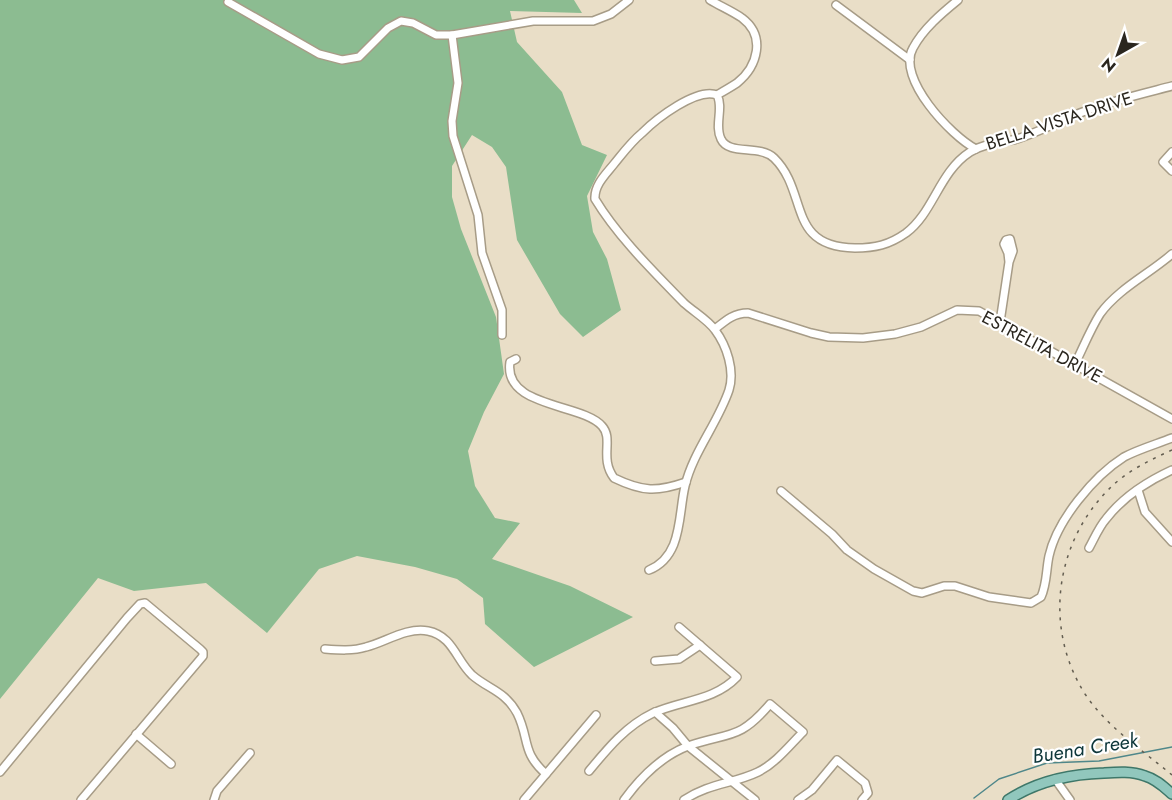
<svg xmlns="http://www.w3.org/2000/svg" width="1172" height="800" font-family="Jost,sans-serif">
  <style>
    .green { fill: #8cbc91 }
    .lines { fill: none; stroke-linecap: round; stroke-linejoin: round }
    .stream { stroke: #4f878a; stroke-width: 1.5 }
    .minor-casing { stroke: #a79c87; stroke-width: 10 }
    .major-casing { stroke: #3e7769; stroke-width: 12 }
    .minor { stroke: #fff; stroke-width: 7 }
    .major { stroke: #91c7bd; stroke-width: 9 }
    .rail { stroke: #645e51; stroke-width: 1.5; stroke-dasharray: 3 6; stroke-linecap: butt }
    .labels { text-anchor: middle; stroke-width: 4.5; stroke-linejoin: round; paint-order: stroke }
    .street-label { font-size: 18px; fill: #2a261e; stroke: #fff }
    .water-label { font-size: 20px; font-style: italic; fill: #0d363a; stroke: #fff }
  </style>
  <rect width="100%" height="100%" fill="#e9dec7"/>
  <path class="green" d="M0,0H574L582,13L510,11L517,42L562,92L582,145L607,155L587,196L593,232L607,259L621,310L583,337L560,314L517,240L506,167L492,147L472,135L452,166V197L461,229L496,317L504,374L484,412L468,451L475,486L495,518L520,523L492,559L570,586L633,617L534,667L485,624L483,598L457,579L415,567L357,556L319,569L267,633L206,583L134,591L98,578L0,699Z"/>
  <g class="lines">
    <path class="stream" d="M974,798L999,779L1047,763L1099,761L1172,747"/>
    <g class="minor-casing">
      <g id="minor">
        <path d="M710,0C720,6 732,11 742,18C766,36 758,66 737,83C731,87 724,91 717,95"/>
        <path d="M958,0C942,13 923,29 913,48C896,78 951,136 976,149"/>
        <path d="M228,2L319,54L342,60L359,57L388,28L401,21L413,23L436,35H452L533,21H593L611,14L629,0"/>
        <path d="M836,5L910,60"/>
        <path d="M452,35L458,83L452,121L453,136L478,215L482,253L502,310V335"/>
        <path d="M1172,152L1163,162L1172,171"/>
        <path d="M1000,322L1009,262L1008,253L1004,244L1006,240L1010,239L1013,251L1009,262"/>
        <path d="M715,329C726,320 734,313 748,313L811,333L829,337L863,338L895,334L921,327L957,310L979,311L1172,419"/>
        <path d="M516,359L510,362C503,408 582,403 602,426C614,439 599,458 614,478C643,492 657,492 686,482"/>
        <path d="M1075,364C1083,348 1090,330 1100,314C1118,289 1149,274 1172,254"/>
        <path d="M1138,490L1145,512L1172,542"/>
        <path d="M781,491L832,534L847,550L874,569L913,591L922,593L944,586H955L989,597L1031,603L1041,597C1047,584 1046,570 1049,556C1057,520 1094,476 1124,457C1139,449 1157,444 1172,438"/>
        <path d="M1089,548C1094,539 1099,527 1106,519C1123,497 1148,481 1172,470"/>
        <path d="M649,570C683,556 678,515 685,486C693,452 718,423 729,390C735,371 727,346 715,330C708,320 694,312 684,303C653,271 618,237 595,199C594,185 606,174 614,164C623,153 631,142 642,133C656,119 697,87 717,95C724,108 714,125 721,139C729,156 759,144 774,158C809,192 786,247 855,248C875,248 889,245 906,233C934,212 939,172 970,152C984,143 1001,143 1017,139C1039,132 1059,121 1080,113C1110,101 1141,94 1172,86"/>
        <path d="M325,649C339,650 353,651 366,647C386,642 406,627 428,631C453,636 456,660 472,675C488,689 505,691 517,713C530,739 521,752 546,774"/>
        <path d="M655,661L679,659L700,645"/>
        <path d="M655,712L673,728L688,746L755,800"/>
        <path d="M136,734L171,764"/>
        <path d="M589,771C608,748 626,726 653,713C682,700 714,701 737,677L679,627"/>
        <path d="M0,772L127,618L140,604L145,603L200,649L203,652V656L81,800"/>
        <path d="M1055,779L1070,800"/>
        <path d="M214,800L217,791L250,753"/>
        <path d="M524,800L596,715"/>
        <path d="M624,800C640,778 662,756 688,746C728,732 739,741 770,704L803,732C789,746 776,763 758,772C733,784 709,783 684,800"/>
        <path d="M798,800L812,790L837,760L865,783L868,793L862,800"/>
      </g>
    </g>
    <g class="major-casing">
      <path id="major" d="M1008,800C1037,781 1070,774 1104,773C1118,772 1132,771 1145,776C1156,779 1164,787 1172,794"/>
    </g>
    <use href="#minor" class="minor"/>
    <use href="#major" class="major"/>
    <path class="rail" d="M1172,450C1150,460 1127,471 1110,488C1055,542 1043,628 1085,694C1107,727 1142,750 1172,775"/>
  </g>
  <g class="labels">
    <g class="street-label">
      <text transform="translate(1059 121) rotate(-18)" y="6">BELLA VISTA DRIVE</text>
      <text transform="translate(1042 347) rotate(28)" y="6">ESTRELITA DRIVE</text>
    </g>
    <g class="water-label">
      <text transform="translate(1085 748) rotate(-9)" y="7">Buena Creek</text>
    </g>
  </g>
  <g transform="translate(1118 54) rotate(220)" stroke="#ffffff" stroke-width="4.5" paint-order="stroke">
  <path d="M0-4.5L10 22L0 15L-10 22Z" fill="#2a261e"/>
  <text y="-9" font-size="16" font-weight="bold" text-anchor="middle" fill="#2a261e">N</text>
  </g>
</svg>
